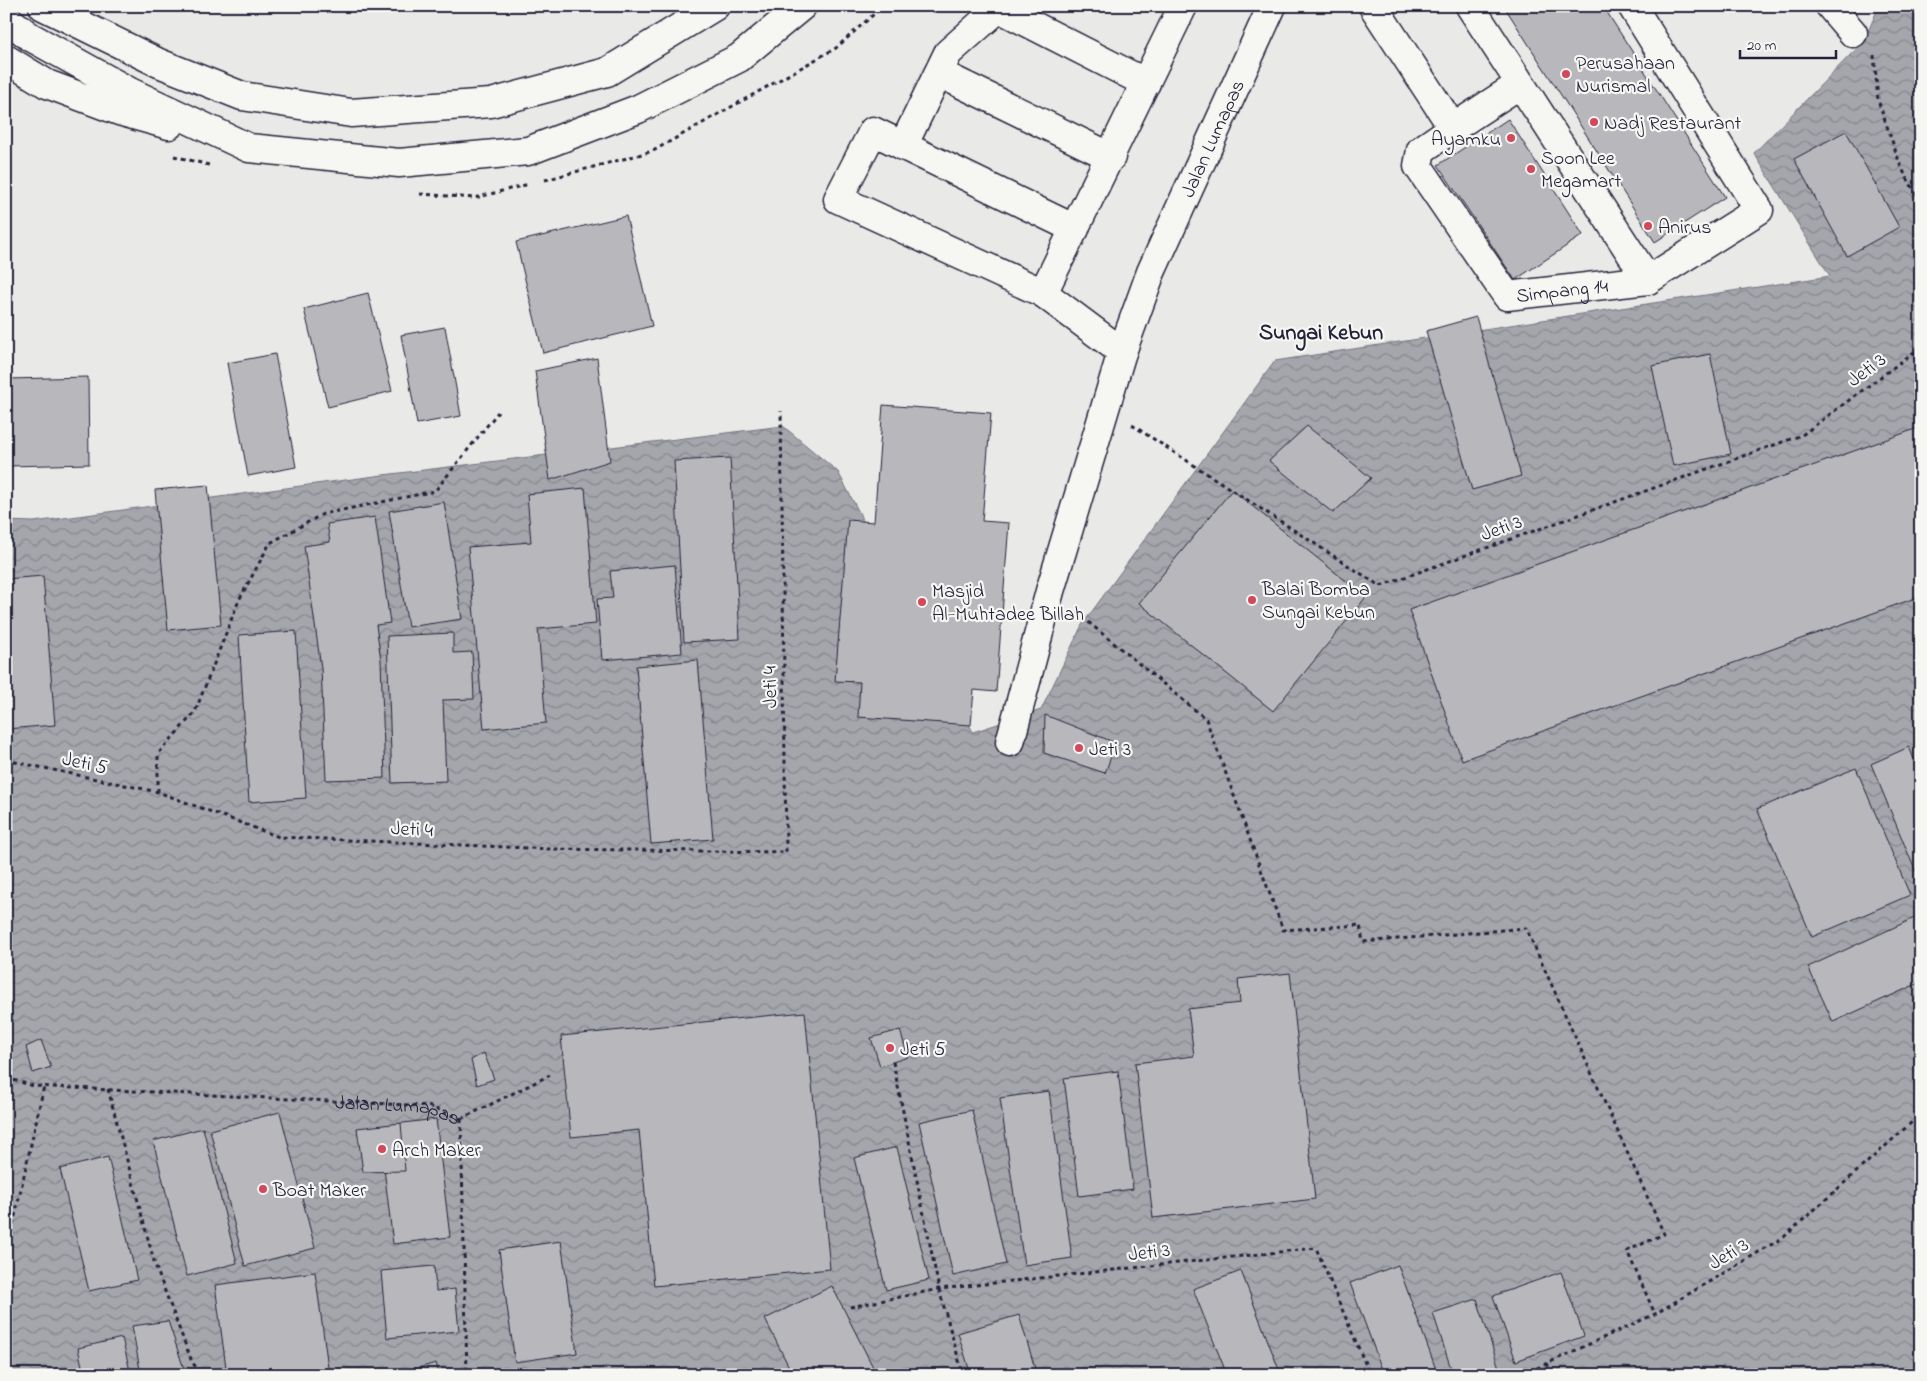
<svg xmlns="http://www.w3.org/2000/svg" width="1927" height="1381" font-family="'Indie Flower',sans-serif">
  <style>
    .water { fill: url(#water-waves); stroke: #71717f }
    .building { fill: #b8b8bc; stroke: #22223b }
    .lines { fill: none; stroke-linecap: round; stroke-linejoin: round }
    .minor-casing { stroke: #22223b; stroke-width: 31 }
    .major-casing { stroke: #22223b; stroke-width: 31 }
    .path { stroke: #22223b; stroke-width: 3; stroke-dasharray: 4 4; stroke-linecap: butt }
    .minor { stroke: #f6f6f2; stroke-width: 28 }
    .major { stroke: #f6f6f2; stroke-width: 28 }
    .poi-dot { fill: #d1495b; stroke: #f6f6f2; stroke-width: 2 }
    .labels { text-anchor: middle; stroke-width: 4.5; stroke-linejoin: round; paint-order: stroke }
    .poi-label { font-size: 20px; fill: #22223b; stroke: #f6f6f2; text-anchor: start }
    .street-label { font-size: 20px; fill: #22223b; stroke: #f6f6f2 }
    .quarter-label { font-size: 22px; font-weight: bold; fill: #22223b; stroke: #f6f6f2 }
  </style>
  <defs>
    <pattern id="water-waves" width="16" height="10" patternUnits="userSpaceOnUse" patternTransform="scale(1.25)"><rect width="16" height="10" fill="#a5a5ac"/><path d="M0 5q4-4 8 0t8 0" fill="none" stroke="#86868d"/></pattern>
  </defs>
  <rect width="100%" height="100%" fill="#e9e9e7"/>
  <filter id="ink" filterUnits="userSpaceOnUse"><feTurbulence type="fractalNoise" baseFrequency=".02" numOctaves="2"/><feDisplacementMap in="SourceGraphic" scale="10" xChannelSelector="R" yChannelSelector="G"/><feConvolveMatrix kernelMatrix="1 2 1 2 8 2 1 2 1" color-interpolation-filters="sRGB"/></filter>
  <g filter="url(#ink)">
    <path class="water" d="M1879,6H1921V1375H6V521L34,522L375,476L783,426L838,472L973,732L1041,710L1082,625L1275,361L1830,276L1754,153L1864,41Z"/>
    <g class="building">
      <path d="M1504,6H1603L1725,197L1655,242Z"/>
      <path d="M1508,119L1583,235L1515,280L1438,165Z"/>
      <path d="M1846,131L1899,227L1847,256L1794,159Z"/>
      <path d="M626,216L652,326L543,353L516,242Z"/>
      <path d="M368,293L392,391L328,407L304,309Z"/>
      <path d="M1476,317L1521,476L1472,490L1426,331Z"/>
      <path d="M445,327L461,416L417,424L401,335Z"/>
      <path d="M275,354L296,467L248,476L227,363Z"/>
      <path d="M1710,354L1731,454L1673,466L1652,366Z"/>
      <path d="M597,358L610,461L550,480L535,371Z"/>
      <path d="M88,377L89,464L9,466L8,379Z"/>
      <path d="M883,405L991,413L982,521L1009,523L996,692L974,690L971,725L858,717L860,682L835,681L848,520L874,522Z"/>
      <path d="M1307,426L1371,478L1333,513L1269,461Z"/>
      <path d="M1921,427V596L1462,760L1409,610Z"/>
      <path d="M730,458L740,639L684,642L674,461Z"/>
      <path d="M208,485L221,625L168,630L155,490Z"/>
      <path d="M585,488L596,624L538,629L546,723L484,729L468,547L531,542L527,494Z"/>
      <path d="M1232,490L1366,597L1273,711L1139,603Z"/>
      <path d="M444,502L462,619L408,627L389,511Z"/>
      <path d="M375,517L390,623L376,625L381,660L385,778L326,780L321,668L304,546L330,542L327,524Z"/>
      <path d="M675,565L682,653L602,660L597,599L613,598L610,571Z"/>
      <path d="M43,576L55,725L6,729V579Z"/>
      <path d="M296,631L306,798L249,802L239,635Z"/>
      <path d="M453,633V653L472,652L474,699L443,700L446,781L392,783L387,636Z"/>
      <path d="M698,660L713,839L651,844L636,666Z"/>
      <path d="M1045,715L1116,743L1105,773L1044,753Z"/>
      <path d="M1909,747L1921,776V867L1915,870L1871,764Z"/>
      <path d="M1856,768L1910,895L1812,937L1757,809Z"/>
      <path d="M1921,915V982L1833,1022L1808,967Z"/>
      <path d="M1290,973L1315,1199L1153,1218L1135,1063L1194,1056L1188,1009L1240,1003L1238,979Z"/>
      <path d="M805,1012L830,1269L654,1286L639,1130L571,1137L561,1036Z"/>
      <path d="M900,1030L908,1057L880,1066L871,1038Z"/>
      <path d="M41,1040L51,1067L33,1073L26,1047Z"/>
      <path d="M484,1053L494,1079L477,1085L471,1060Z"/>
      <path d="M1118,1071L1133,1189L1079,1196L1064,1078Z"/>
      <path d="M1049,1091L1072,1258L1024,1265L1000,1098Z"/>
      <path d="M972,1110L1006,1264L953,1276L919,1122Z"/>
      <path d="M280,1112L315,1248L245,1266L210,1130Z"/>
      <path d="M436,1119L450,1237L393,1244L379,1126Z"/>
      <path d="M401,1123L405,1171L363,1172L357,1128Z"/>
      <path d="M203,1128L237,1263L187,1276L153,1141Z"/>
      <path d="M897,1147L929,1280L886,1290L854,1158Z"/>
      <path d="M108,1157L137,1280L89,1291L60,1169Z"/>
      <path d="M561,1241L577,1353L515,1362L499,1250Z"/>
      <path d="M1398,1265L1438,1375H1384L1350,1283Z"/>
      <path d="M434,1266L436,1291L455,1289L459,1331L387,1338L381,1271Z"/>
      <path d="M1241,1271L1281,1375H1227L1193,1289Z"/>
      <path d="M315,1272L329,1375H227L215,1285Z"/>
      <path d="M1561,1272L1584,1336L1516,1361L1493,1296Z"/>
      <path d="M832,1286L877,1375H793L765,1319Z"/>
      <path d="M1477,1299L1499,1368L1477,1375H1453L1433,1313Z"/>
      <path d="M1019,1315L1037,1375H971L958,1333Z"/>
      <path d="M168,1321L186,1375H141L132,1326Z"/>
      <path d="M122,1338L131,1375H84L78,1348Z"/>
      <path d="M436,1363L439,1375H394Z"/>
    </g>
    <g class="lines">
      <g class="minor-casing">
        <g id="minor">
          <path id="s2" d="M1373,6L1453,128L1421,150L1418,166L1507,296L1648,280L1470,6"/>
          <path d="M1632,6L1759,210L1648,280"/>
          <path d="M1830,6L1853,33"/>
          <path d="M999,8L1146,83"/>
          <path d="M939,73L1111,157"/>
          <path d="M1453,128L1520,84"/>
          <path d="M903,146L948,53L1001,6"/>
          <path d="M1075,229L873,131L838,199L1043,293L1122,352"/>
          <path d="M1043,293L1183,6"/>
          <path id="s3" d="M1010,742L1050,591L1122,352L1151,272L1272,6"/>
        </g>
      </g>
      <g class="major-casing">
        <g id="major">
          <path d="M43,6L159,63L242,96L351,113L491,103L607,72L715,6"/>
          <path d="M6,18L29,36L130,92L249,148L399,163L528,151L638,109L739,58L802,6"/>
          <path d="M6,59L47,84L119,111L169,125"/>
        </g>
      </g>
      <g class="path">
        <path d="M1874,55L1878,100L1901,167L1921,203"/>
        <path d="M174,156L209,165"/>
        <path d="M545,180L653,151L836,48L883,6"/>
        <path d="M420,194L475,198L529,184"/>
        <path d="M1132,425L1380,586L1802,435L1921,347"/>
        <path d="M1076,612L1206,719L1283,930L1360,925L1363,942L1526,928L1664,1234L1627,1251L1655,1314"/>
        <path d="M6,760L158,792L279,837L551,849L786,852L781,411"/>
        <path d="M158,792V754L195,712L239,600L270,543L323,514L435,491L498,412"/>
        <path d="M893,1062L939,1289L963,1375"/>
        <path id="s1" d="M6,1078L34,1086L428,1106L461,1119"/>
        <path d="M108,1089L155,1265L192,1362L202,1375"/>
        <path d="M461,1119L467,1375"/>
        <path d="M461,1119L550,1075"/>
        <path d="M6,1256L44,1086"/>
        <path d="M850,1307L939,1289L1316,1248L1370,1375"/>
        <path d="M1547,1363L1552,1375"/>
        <path d="M1522,1375L1655,1314L1784,1237L1921,1114"/>
      </g>
      <use href="#minor" class="minor"/>
      <use href="#major" class="major"/>
    </g>
  </g>
  <g class="poi-dot">
    <circle cx="1566" cy="74" r="5"/>
    <circle cx="1594" cy="122" r="5"/>
    <circle cx="1511" cy="138" r="5"/>
    <circle cx="1531" cy="169" r="5"/>
    <circle cx="1648" cy="226" r="5"/>
    <circle cx="1252" cy="600" r="5"/>
    <circle cx="922" cy="602" r="5"/>
    <circle cx="1079" cy="748" r="5"/>
    <circle cx="890" cy="1048" r="5"/>
    <circle cx="382" cy="1149" r="5"/>
    <circle cx="263" cy="1189" r="5"/>
  </g>
  <g class="labels">
    <g class="poi-label">
      <text x="1576" y="69">Perusahaan<tspan x="1576" dy="23">Nurismal</tspan></text>
      <text x="1604" y="129">Nadj Restaurant</text>
      <text x="1501" y="145" text-anchor="end">Ayamku</text>
      <text x="1541" y="164">Soon Lee<tspan x="1541" dy="23">Megamart</tspan></text>
      <text x="1658" y="233">Anirus</text>
      <text x="1262" y="595">Balai Bomba<tspan x="1262" dy="23">Sungai Kebun</tspan></text>
      <text x="932" y="597">Masjid<tspan x="932" dy="23">Al-Muhtadee Billah</tspan></text>
      <text x="1089" y="755">Jeti 3</text>
      <text x="900" y="1055">Jeti 5</text>
      <text x="392" y="1156">Arch Maker</text>
      <text x="273" y="1196">Boat Maker</text>
    </g>
    <g class="street-label">
      <text dy="7" stroke="none"><textPath href="#s3" startOffset="638">Jalan Lumapas</textPath></text>
      <text dy="7" stroke="none"><textPath href="#s2" startOffset="414">Simpang 14</textPath></text>
      <text transform="translate(1866 369) rotate(-37)" y="7">Jeti 3</text>
      <text transform="translate(1501 527) rotate(-20)" y="7">Jeti 3</text>
      <text transform="translate(769 687) rotate(-91)" y="7">Jeti 4</text>
      <text transform="translate(85 762) rotate(12)" y="7">Jeti 5</text>
      <text transform="translate(412 828) rotate(3)" y="7">Jeti 4</text>
      <text dy="7" stroke="none"><textPath href="#s1" startOffset="394">Jalan Lumapas</textPath></text>
      <text transform="translate(1149 1251) rotate(-6)" y="7">Jeti 3</text>
      <text transform="translate(1728 1253) rotate(-31)" y="7">Jeti 3</text>
    </g>
    <g class="quarter-label">
      <text x="1321" y="339">Sungai Kebun</text>
    </g>
  </g>
  <rect width="1927" height="1381" fill="none" stroke="#f6f6f2" stroke-width="25"/>
  <rect x="12" y="12" width="1902" height="1356" fill="none" stroke="#22223b" stroke-width="2" filter="url(#ink)"/>
  <path d="M1740 50v8h96v-8" fill="none" stroke="#22223b" stroke-width="2.5"/>
  <text x="1747" y="50" font-size="15" fill="#22223b" stroke="#f6f6f2" stroke-width="4" paint-order="stroke">20 m</text>
</svg>
